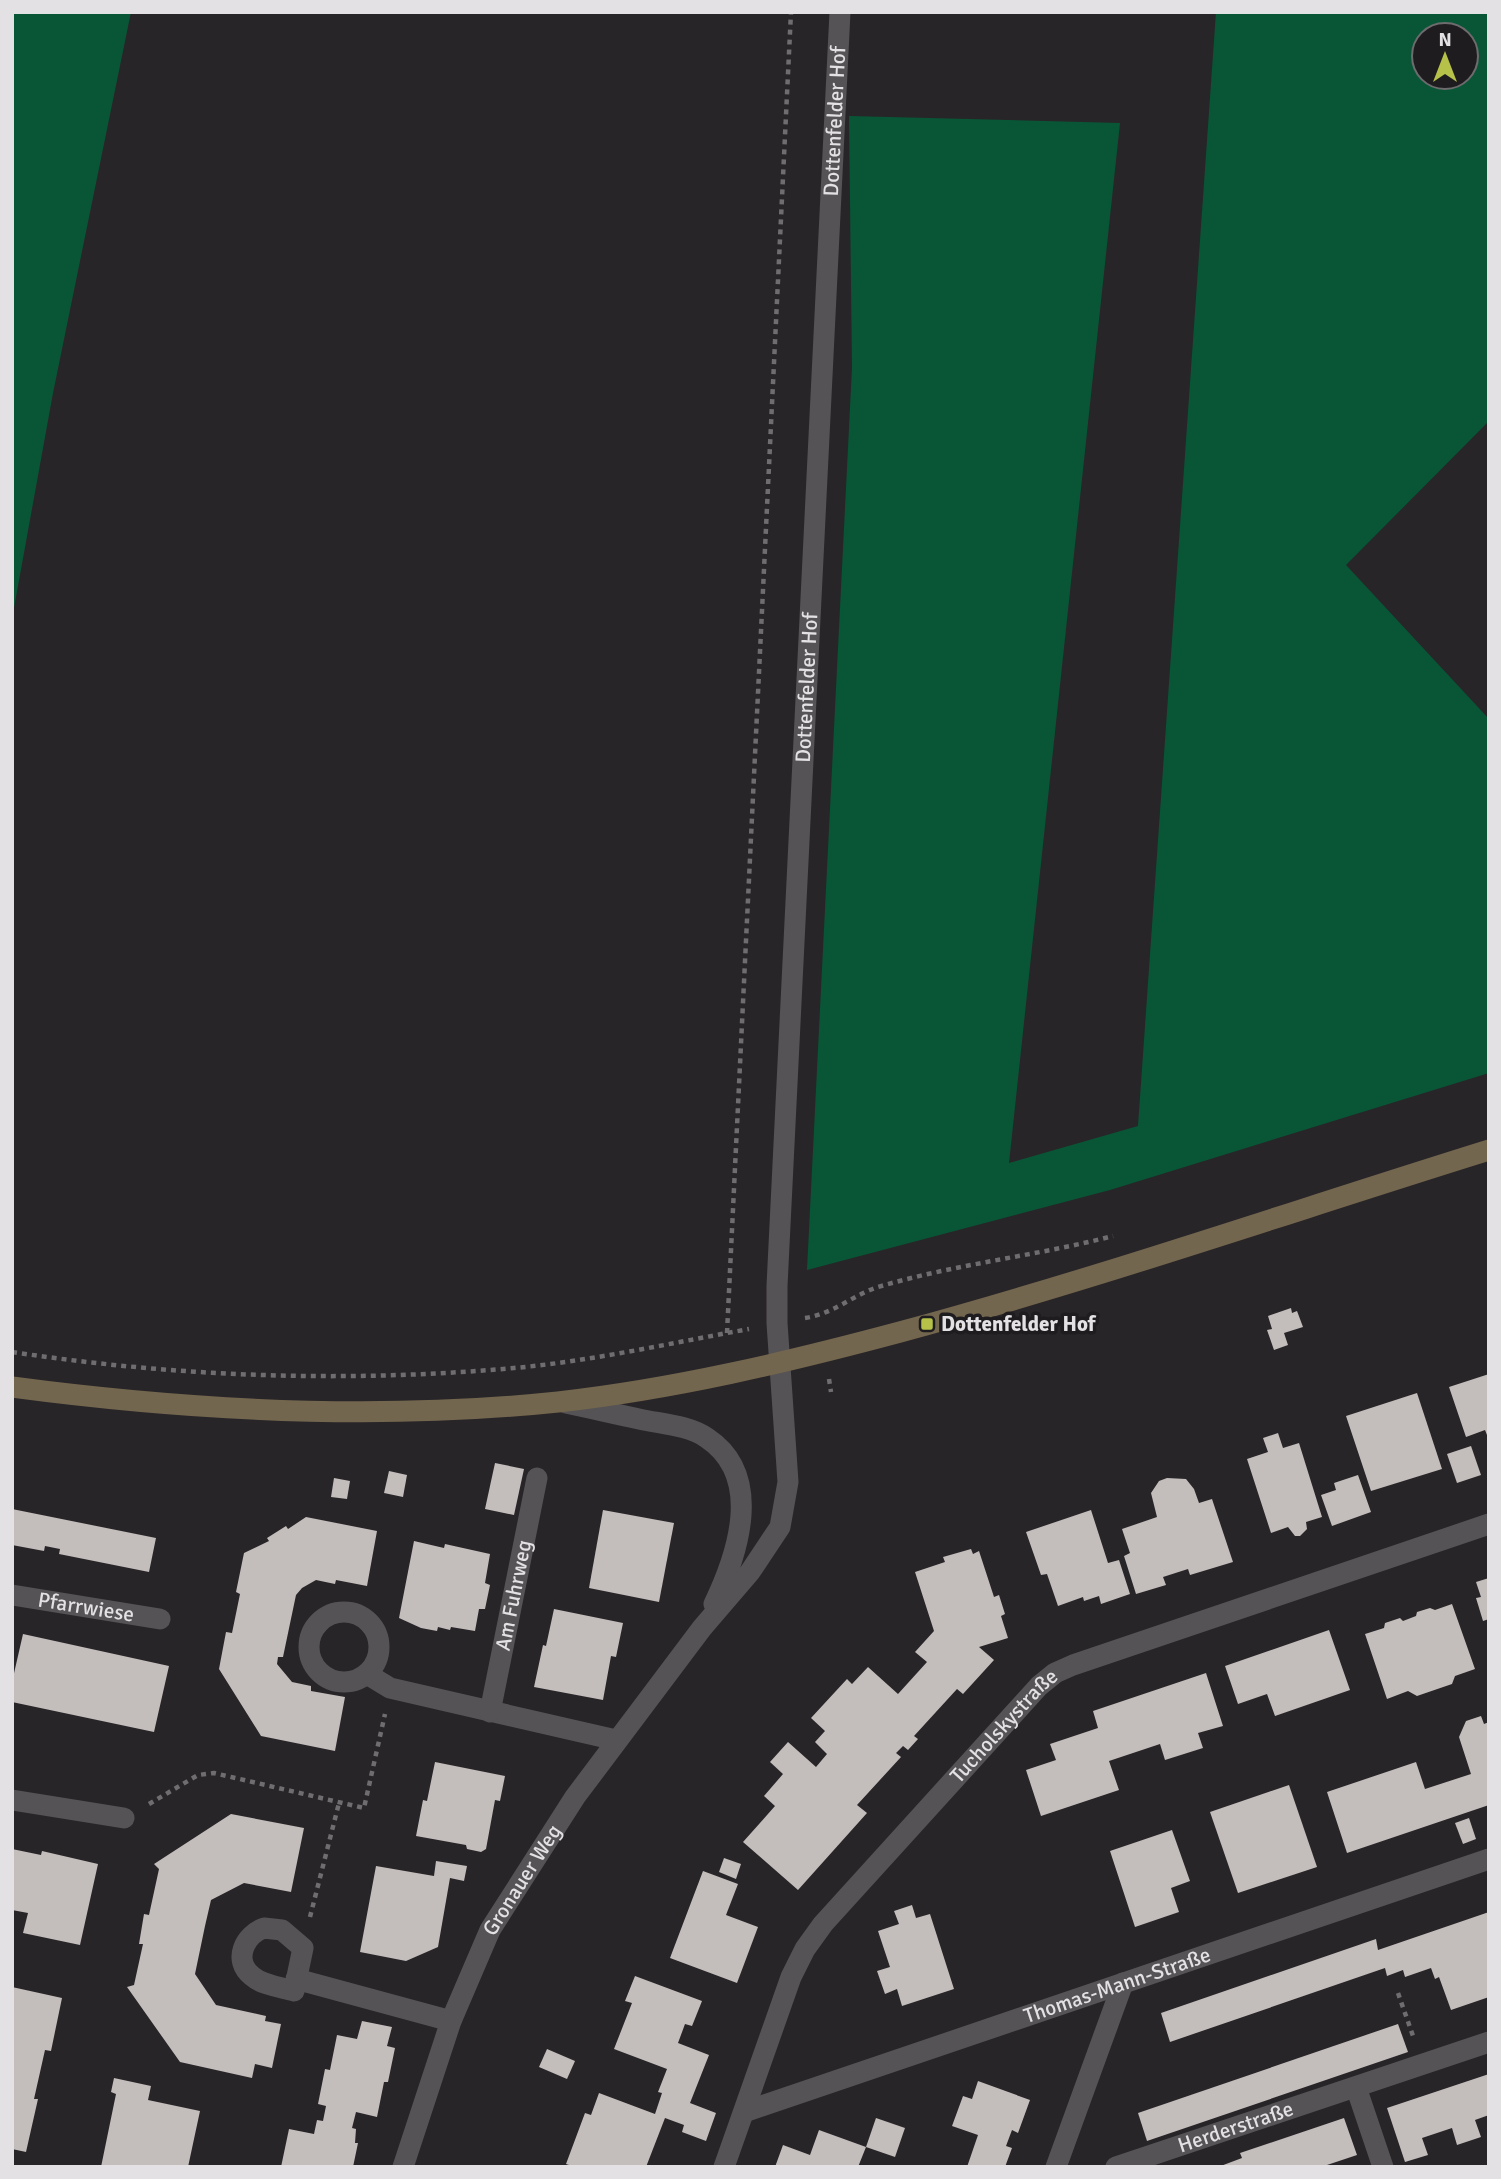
<svg xmlns="http://www.w3.org/2000/svg" width="1501" height="2179" font-family="Signika,sans-serif">
  <style>
    .green { fill: #095637; fill-rule: evenodd }
    .building { fill: #c3bdbc }
    .lines { fill: none; stroke-linecap: round; stroke-linejoin: round }
    .path { stroke: #6f6d6f; stroke-width: 4.5; stroke-dasharray: 5 5; stroke-linecap: butt }
    .street { stroke: #565356; stroke-width: 21 }
    .secondary { stroke: #73664e; stroke-width: 21 }
    .poi-dot { fill: #b6c149; stroke: #1f1c1f; stroke-width: 2.5 }
    .labels { text-anchor: middle; stroke-width: 7; stroke-linejoin: round; paint-order: stroke }
    .street-label { font-size: 21px; fill: #e3e1e3; stroke: #1f1c1f }
    .poi-label { font-size: 21px; font-weight: bold; fill: #e3e1e3; stroke: #1f1c1f; text-anchor: start }
  </style>
  <rect width="100%" height="100%" fill="#282528"/>
  <g class="green">
    <path d="M12,12H131L53,393L12,619Z"/>
    <path d="M1216,12H1489V421L1346,565L1489,719V1073L1110,1190L807,1270L852,368L849,116L1120,123L1009,1163L1138,1126ZM1424,35H1466V77H1424Z"/>
  </g>
  <g class="building">
    <path d="M1291,1308L1292,1313L1297,1311L1303,1327L1284,1333L1288,1345L1274,1350L1267,1330L1272,1329L1268,1316Z"/>
    <path d="M1489,1374V1440L1485,1430L1466,1437L1449,1387Z"/>
    <path d="M1417,1393L1442,1469L1371,1491L1346,1416Z"/>
    <path d="M1278,1433L1283,1448L1299,1443L1322,1517L1306,1522L1307,1529L1300,1536H1295L1288,1527L1271,1533L1247,1459L1268,1452L1263,1438Z"/>
    <path d="M1471,1446L1481,1475L1457,1483L1447,1454Z"/>
    <path d="M495,1463L524,1469L514,1515L485,1509Z"/>
    <path d="M389,1471L407,1475L403,1497L384,1493Z"/>
    <path d="M1358,1475L1371,1512L1332,1526L1321,1495L1336,1490L1334,1483Z"/>
    <path d="M334,1478L350,1481L347,1499L331,1497Z"/>
    <path d="M1167,1478L1186,1479L1194,1489L1199,1503L1212,1499L1233,1562L1190,1575L1188,1569L1163,1577L1166,1585L1136,1594L1124,1556L1130,1553L1122,1529L1157,1517L1151,1493L1159,1481Z"/>
    <path d="M12,1509L156,1538L149,1572L59,1554L60,1549L45,1546L44,1551L12,1545Z"/>
    <path d="M603,1510L674,1523L659,1602L589,1588Z"/>
    <path d="M1091,1510L1108,1563L1119,1560L1130,1594L1101,1604L1099,1596L1084,1601L1083,1597L1058,1606L1047,1574L1041,1575L1026,1532Z"/>
    <path d="M306,1517L377,1531L367,1586L336,1580L335,1584L316,1580L302,1588L296,1595L283,1657H278L277,1664L292,1682L311,1686V1691L345,1697L335,1751L261,1736L219,1669L226,1632L232,1633L240,1594L236,1592L244,1553L269,1541L267,1538L286,1526L288,1529Z"/>
    <path d="M414,1541L444,1548L445,1544L490,1554L485,1583L490,1585L485,1609H479L475,1631L451,1627L450,1630L438,1627L437,1631L421,1628L399,1618Z"/>
    <path d="M971,1549L973,1554L979,1551L994,1597L999,1595L1005,1614L1001,1616L1008,1638L979,1647L994,1660L963,1694L957,1689L914,1736L918,1739L908,1750L903,1746L896,1753L901,1757L857,1805L867,1813L798,1890L743,1842L775,1806L764,1796L783,1774L770,1762L788,1742L816,1767L827,1754L815,1742L825,1731L811,1718L847,1679L852,1684L868,1667L898,1694L927,1662L915,1652L934,1631L915,1572L945,1562L943,1557Z"/>
    <path d="M1489,1578V1619L1483,1621L1476,1598L1481,1597L1476,1582Z"/>
    <path d="M1452,1604L1475,1669L1455,1676L1452,1684L1417,1696L1408,1691L1387,1699L1365,1634L1384,1628L1385,1623L1400,1618L1403,1621L1416,1616L1417,1612L1430,1608L1435,1610Z"/>
    <path d="M554,1609L623,1623L616,1657L611,1656L603,1700L534,1687L543,1645L546,1646Z"/>
    <path d="M1329,1630L1350,1690L1275,1716L1267,1694L1238,1704L1225,1666Z"/>
    <path d="M23,1634L169,1666L154,1732L12,1702V1682Z"/>
    <path d="M1206,1673L1223,1726L1198,1733L1203,1748L1165,1760L1160,1744L1109,1761L1119,1790L1041,1816L1026,1770L1056,1760L1050,1744L1098,1728L1093,1711Z"/>
    <path d="M1481,1716L1484,1724L1489,1722V1805L1347,1853L1327,1792L1416,1762L1425,1789L1471,1774L1459,1737L1466,1721Z"/>
    <path d="M435,1762L505,1776L500,1801L495,1800L486,1849L481,1852L467,1849L466,1845L416,1836L423,1800L427,1801Z"/>
    <path d="M1289,1785L1317,1867L1238,1893L1210,1812Z"/>
    <path d="M231,1814L304,1828L291,1892L244,1883L211,1900L205,1926L195,1974L216,2005L266,2016L265,2021L281,2024L272,2068L255,2064L252,2078L180,2062L127,1987L134,1985L143,1944H139L144,1914L149,1915L159,1869L154,1864Z"/>
    <path d="M1469,1818L1476,1839L1463,1844L1455,1823Z"/>
    <path d="M1172,1830L1190,1881L1171,1888L1179,1912L1135,1927L1110,1851Z"/>
    <path d="M12,1849L41,1855L42,1851L98,1864L80,1945L23,1933L28,1913L12,1910Z"/>
    <path d="M724,1858L741,1864L736,1879L719,1872Z"/>
    <path d="M436,1861L467,1866L464,1881L450,1878L438,1947L406,1961L360,1952L376,1866L434,1876Z"/>
    <path d="M703,1871L738,1884L726,1915L758,1927L737,1983L670,1958Z"/>
    <path d="M912,1905L916,1918L930,1914L954,1989L902,2006L897,1989L885,1994L877,1971L890,1967L878,1931L899,1924L894,1911Z"/>
    <path d="M1489,1912V1997L1451,2010L1439,1977L1435,1979L1431,1968L1405,1977L1403,1970L1387,1976L1385,1968L1170,2042L1161,2013L1376,1939L1378,1950Z"/>
    <path d="M635,1976L702,2001L692,2026L685,2024L678,2043L709,2055L690,2103L716,2113L706,2141L682,2132L684,2125L665,2118L646,2167H575L566,2164L585,2113L591,2115L599,2093L655,2114L662,2093L658,2092L667,2069L614,2049L632,2003L625,2001Z"/>
    <path d="M12,1987L62,1998L51,2051L45,2050L34,2099H38L26,2152L12,2149Z"/>
    <path d="M362,2021L392,2027L387,2046L395,2048L388,2082H384L377,2117L356,2112L352,2128L356,2129L355,2143H358L353,2167H281L289,2129L314,2134L317,2120L323,2121L326,2106L318,2104L325,2069L330,2070L337,2035L357,2039Z"/>
    <path d="M1398,2024L1408,2052L1147,2141L1138,2113Z"/>
    <path d="M547,2049L575,2061L567,2079L539,2067Z"/>
    <path d="M1489,2074V2115L1475,2120L1481,2137L1457,2145L1452,2128L1422,2138L1428,2155L1405,2162L1387,2108Z"/>
    <path d="M114,2078L151,2086L148,2100L200,2111L188,2167H101L116,2094L111,2092Z"/>
    <path d="M978,2081L1030,2100L1018,2133L1012,2130L1006,2146L1012,2148L1005,2167H967L978,2135L952,2126L963,2096L972,2099Z"/>
    <path d="M876,2118L905,2128L895,2157L866,2147Z"/>
    <path d="M1344,2118L1357,2155L1327,2165L1328,2167H1218L1242,2158L1240,2153Z"/>
    <path d="M819,2130L866,2147L858,2167H775L783,2145L810,2155Z"/>
  </g>
  <g class="lines">
    <g class="path">
      <path d="M805,1318C833,1314 853,1295 878,1287C955,1264 1036,1256 1113,1236"/>
      <path d="M727,1333L791,12"/>
      <path d="M12,1352C178,1377 346,1383 514,1368C592,1361 671,1343 749,1329"/>
      <path d="M829,1379L831,1392"/>
      <path d="M149,1804L198,1775L214,1773L364,1808L385,1714"/>
      <path d="M310,1917L339,1803"/>
      <path d="M1398,1993L1413,2036"/>
    </g>
    <g class="street">
      <path d="M566,1403C590,1408 615,1414 639,1419C661,1424 688,1425 707,1438C764,1476 738,1554 714,1604"/>
      <path id="s1" d="M12,1595L160,1619"/>
      <circle cx="344" cy="1647" r="35"/>
      <path d="M367,1674L390,1688L616,1740"/>
      <path id="s2" d="M490,1712L537,1478"/>
      <path d="M12,1800L124,1818"/>
      <path d="M264,1928L282,1930L303,1948L294,1991C280,1987 262,1985 252,1976C232,1960 245,1935 264,1928Z"/>
      <path d="M296,1979L451,2021"/>
      <path d="M1356,2087L1383,2167"/>
      <path id="s3" d="M744,2112L1489,1859"/>
      <path id="s4" d="M403,2167L451,2021L490,1930L575,1797L702,1628L750,1572L780,1527L788,1482L777,1323V1286L840,12"/>
      <path id="s5" d="M724,2167L791,1977L805,1949L823,1924L1039,1686L1055,1673L1073,1665L1489,1524"/>
      <path d="M1056,2167L1123,1983"/>
      <path id="s6" d="M1116,2167L1489,2042"/>
    </g>
    <path class="secondary" d="M12,1387C193,1411 376,1421 558,1402C674,1389 788,1362 900,1332C1099,1278 1293,1211 1489,1150"/>
  </g>
  <rect class="poi-dot" x="920" y="1317" width="14" height="14" rx="3.5"/>
  <g class="labels">
    <g class="street-label">
      <text dy="7" stroke="none"><textPath href="#s4" startOffset="2158">Dottenfelder Hof</textPath></text>
      <text dy="7" stroke="none"><textPath href="#s4" startOffset="1591">Dottenfelder Hof</textPath></text>
      <text dy="7" stroke="none"><textPath href="#s2" startOffset="119">Am Fuhrweg</textPath></text>
      <text dy="7" stroke="none"><textPath href="#s1" startOffset="75">Pfarrwiese</textPath></text>
      <text dy="7" stroke="none"><textPath href="#s5" startOffset="532">Tucholskystraße</textPath></text>
      <text dy="7" stroke="none"><textPath href="#s4" startOffset="312">Gronauer Weg</textPath></text>
      <text dy="7" stroke="none"><textPath href="#s3" startOffset="394">Thomas-Mann-Straße</textPath></text>
      <text dy="7" stroke="none"><textPath href="#s6" startOffset="126">Herderstraße</textPath></text>
    </g>
    <g class="poi-label">
      <text x="941" y="1331">Dottenfelder Hof</text>
    </g>
  </g>
  <rect width="1501" height="2179" fill="none" stroke="#e3e1e3" stroke-width="28"/>
  <g transform="translate(1445 56)"><circle r="33" fill="#1f1c1f" stroke="#6d6b6d" stroke-width="2"/>
  <path d="M0-5L12 26L0 18L-12 26Z" fill="#b6c149"/>
  <text y="-10" font-size="19" font-weight="bold" text-anchor="middle" fill="#e3e1e3">N</text>
  </g>
</svg>
